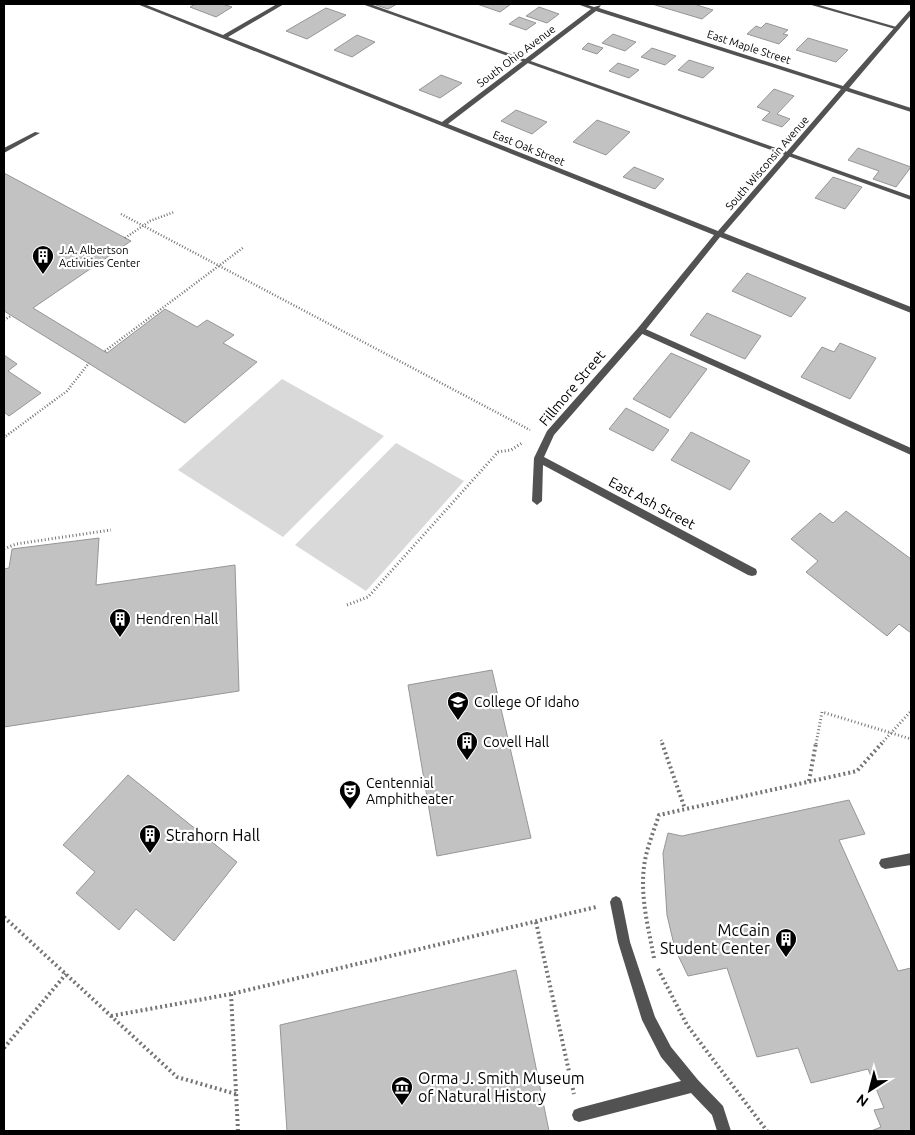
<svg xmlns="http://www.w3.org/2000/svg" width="915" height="1135" font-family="Ubuntu,sans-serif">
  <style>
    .green { fill: #d9d9d9 }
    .building { fill: #c2c2c2; stroke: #969696 }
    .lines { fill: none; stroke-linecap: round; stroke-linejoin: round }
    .path-far2 { stroke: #747474; stroke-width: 2.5; stroke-dasharray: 1 2; stroke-linecap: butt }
    .path-far1 { stroke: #747474; stroke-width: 3; stroke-dasharray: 1 2.5; stroke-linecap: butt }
    .path { stroke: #747474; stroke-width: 4; stroke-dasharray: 2 3; stroke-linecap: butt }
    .lane { fill: #525252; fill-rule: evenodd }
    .street { fill: #525252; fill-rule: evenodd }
    .labels { text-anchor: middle; stroke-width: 4.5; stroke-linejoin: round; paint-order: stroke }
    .far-street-label { font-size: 11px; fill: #000; stroke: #fff }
    .far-poi-label { font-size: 11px; fill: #000; stroke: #fff; text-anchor: start }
    .street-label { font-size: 14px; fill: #000; stroke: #fff }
    .poi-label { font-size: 14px; fill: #000; stroke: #fff; text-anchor: start }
    .near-poi-label { font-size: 16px; fill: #000; stroke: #fff; text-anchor: start }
  </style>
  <rect width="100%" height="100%" fill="#fff"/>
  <g class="green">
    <path d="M282,379L384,436L283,537L178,470Z"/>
    <path d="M396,443L464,481L366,591L295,545Z"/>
  </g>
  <g class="building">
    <path d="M195,4H222L232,7L216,17L190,7Z"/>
    <path d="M373,4H397L388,9Z"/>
    <path d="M477,4H511L500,12Z"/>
    <path d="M652,4H694L713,10L702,19Z"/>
    <path d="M539,7L559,14L547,23L526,16Z"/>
    <path d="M326,8L346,15L307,39L286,31Z"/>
    <path d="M519,17L536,23L526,30L509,24Z"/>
    <path d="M766,23L788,30L783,34L788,35L779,44L747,34L756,26L761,28Z"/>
    <path d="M613,34L636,42L625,51L602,43Z"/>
    <path d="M357,35L375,42L352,57L334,50Z"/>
    <path d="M808,38L848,50L836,62L796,50Z"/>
    <path d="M588,43L603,48L597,54L582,49Z"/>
    <path d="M652,48L676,56L665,65L641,57Z"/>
    <path d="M689,60L714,68L703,78L678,70Z"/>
    <path d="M618,63L639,70L629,78L609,71Z"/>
    <path d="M441,75L462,83L440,98L419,90Z"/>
    <path d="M774,89L794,96L777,114L790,119L782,127L762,120L770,112L757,107Z"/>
    <path d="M516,110L547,122L532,134L501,121Z"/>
    <path d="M597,120L630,132L606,155L573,142Z"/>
    <path d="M858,148L911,167L896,187L873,179L879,171L848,160Z"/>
    <path d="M634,167L664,179L655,189L623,177Z"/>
    <path d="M4,173L131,241L33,308L107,353L165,309L197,327L207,320L234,335L223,343L257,362L185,423L4,311Z"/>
    <path d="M833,177L862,187L845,209L815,198Z"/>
    <path d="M747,273L806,298L791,317L732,291Z"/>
    <path d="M707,313L761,336L745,359L690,335Z"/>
    <path d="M840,343L876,358L850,399L801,377L822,347L834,352Z"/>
    <path d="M671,353L707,369L670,418L633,399Z"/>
    <path d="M4,355L17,364L8,371L41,393L9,416L4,412Z"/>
    <path d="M626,408L669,430L653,451L609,429Z"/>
    <path d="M691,432L750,461L730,490L671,460Z"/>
    <path d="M846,511L911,559V633L899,624L887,636L806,572L818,561L791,539L820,513L833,523Z"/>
    <path d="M99,538L96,585L235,565L239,691L4,727V569L9,568L12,549Z"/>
    <path d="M492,670L531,838L437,856L408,685Z"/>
    <path d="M128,775L237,862L174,941L136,909L119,930L76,893L95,872L63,845Z"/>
    <path d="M849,800L865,834L839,840L898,971L911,968V1131H871L881,1127L874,1110L884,1108L868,1069L811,1083L798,1048L757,1057L727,968L688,976L675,949L667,915L663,853L668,833L682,836Z"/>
    <path d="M516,970L549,1131H287L280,1025Z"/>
  </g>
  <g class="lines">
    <g class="path-far2">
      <path d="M121,214L530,430"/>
      <path d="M125,238L150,221L174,212"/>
      <path d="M4,320L11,316"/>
      <path d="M105,351L244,247"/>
      <path d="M6,436L67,391L89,363"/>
    </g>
    <g class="path-far1">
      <path d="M4,437L7,435"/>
      <path d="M4,549L16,544L111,530"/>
      <path d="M347,605L368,597L498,452L511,450L522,443"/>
      <path d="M661,740L663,744"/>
      <path d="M816,744L822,712L911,739"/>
      <path d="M881,744L911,711"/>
    </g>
    <g class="path">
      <path d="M662,743L685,809"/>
      <path d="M809,781L816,743"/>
      <path d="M4,917L177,1077L236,1094"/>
      <path d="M536,922L574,1094"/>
      <path d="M654,958C648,926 639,893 645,860C648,845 654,830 659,815L857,771L882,743"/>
      <path d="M658,969L687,1025L767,1131"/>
      <path d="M111,1016L231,994"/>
      <path d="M4,1048L66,974"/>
      <path d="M238,1131L231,994L596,907"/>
    </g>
    <g class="lane">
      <path d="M362,4H370L911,196V200Z"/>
      <path d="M808,4H816L900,28L895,29Z"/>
      <path d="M35,132L40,133L4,153V148Z"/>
      <path d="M641,327L911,448V455L638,332V328Z"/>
      <path d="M911,853V865L885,869L881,867L879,863L881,859Z"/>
      <path d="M616,896L620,898L622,902L630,942L655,1017L671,1047L698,1080L723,1106L731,1131H717L712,1115L691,1093L579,1122L574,1120L572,1115L574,1110L579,1108L681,1081L661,1057L642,1020L618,942L610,902L612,898Z"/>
    </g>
    <path class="street" d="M137,4H144L223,35L277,4H284L228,37L442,122L591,9L577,4H585L594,7L601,5L599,8L843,86L909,11L911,10V15L849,88L911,108V112L846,91L724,233L911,307V313L720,237L644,332L554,435L544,457L756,569L757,572L756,575L752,576L748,575L543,465L542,501L537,505L532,501L534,458L547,431L638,328L714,235ZM596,11L841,89L718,231L448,124Z"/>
  </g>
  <defs>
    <g id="building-pin" transform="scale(1.125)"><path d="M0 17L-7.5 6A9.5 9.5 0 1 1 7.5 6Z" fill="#000" stroke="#fff"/><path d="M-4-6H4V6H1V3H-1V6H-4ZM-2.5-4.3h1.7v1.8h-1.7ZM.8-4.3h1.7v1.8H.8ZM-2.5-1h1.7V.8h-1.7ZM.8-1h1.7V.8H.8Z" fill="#fff"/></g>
    <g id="university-pin" transform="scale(1.125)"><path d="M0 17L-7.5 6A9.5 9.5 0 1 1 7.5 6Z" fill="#000" stroke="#fff"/><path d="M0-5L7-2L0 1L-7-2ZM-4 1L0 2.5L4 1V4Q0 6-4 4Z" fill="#fff"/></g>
    <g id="theatre-pin" transform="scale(1.125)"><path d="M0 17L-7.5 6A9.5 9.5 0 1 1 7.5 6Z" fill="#000" stroke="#fff"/><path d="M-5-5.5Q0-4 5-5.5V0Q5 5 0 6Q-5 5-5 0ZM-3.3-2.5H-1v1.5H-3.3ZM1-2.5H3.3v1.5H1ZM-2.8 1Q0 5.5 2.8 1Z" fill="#fff"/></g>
    <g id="museum-pin" transform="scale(1.125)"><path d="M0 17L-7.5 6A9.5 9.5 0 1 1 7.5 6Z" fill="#000" stroke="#fff"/><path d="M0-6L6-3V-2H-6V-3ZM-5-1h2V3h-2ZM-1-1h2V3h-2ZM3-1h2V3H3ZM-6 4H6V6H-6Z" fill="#fff"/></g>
  </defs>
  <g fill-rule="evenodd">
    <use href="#building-pin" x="43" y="256"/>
    <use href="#building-pin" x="120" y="619"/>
    <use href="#university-pin" x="458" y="702"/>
    <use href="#building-pin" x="467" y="742"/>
    <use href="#theatre-pin" x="350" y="791"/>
    <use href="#building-pin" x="150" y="835"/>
    <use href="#building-pin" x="786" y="939"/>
    <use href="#museum-pin" x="402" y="1087"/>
  </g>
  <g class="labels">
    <g class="far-street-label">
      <text transform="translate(749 47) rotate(18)" y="4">East Maple Street</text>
      <text transform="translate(516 56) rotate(-37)" y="4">South Ohio Avenue</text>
      <text transform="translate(529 148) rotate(22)" y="4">East Oak Street</text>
      <text transform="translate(767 163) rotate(-49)" y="4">South Wisconsin Avenue</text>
    </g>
    <g class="far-poi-label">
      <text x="59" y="254">J.A. Albertson<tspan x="59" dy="13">Activities Center</tspan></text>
    </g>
    <g class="street-label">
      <text transform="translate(572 388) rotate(-50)" y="5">Fillmore Street</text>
      <text transform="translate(652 503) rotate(28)" y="5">East Ash Street</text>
    </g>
    <g class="poi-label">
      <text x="136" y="624">Hendren Hall</text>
      <text x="474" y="707">College Of Idaho</text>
      <text x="483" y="747">Covell Hall</text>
      <text x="366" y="788">Centennial<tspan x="366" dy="16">Amphitheater</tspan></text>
    </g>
    <g class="near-poi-label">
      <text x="166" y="841">Strahorn Hall</text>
      <text x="770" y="936" text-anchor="end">McCain<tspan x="770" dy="18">Student Center</tspan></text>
      <text x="418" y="1084">Orma J. Smith Museum<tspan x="418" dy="18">of Natural History</tspan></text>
    </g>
  </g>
  <rect width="915" height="1135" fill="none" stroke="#000000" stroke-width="10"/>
  <g transform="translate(870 1090) rotate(216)" stroke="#ffffff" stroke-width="4" paint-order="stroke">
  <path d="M0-4L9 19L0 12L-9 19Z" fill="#000000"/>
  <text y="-8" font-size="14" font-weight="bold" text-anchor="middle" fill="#000000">N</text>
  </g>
</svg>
